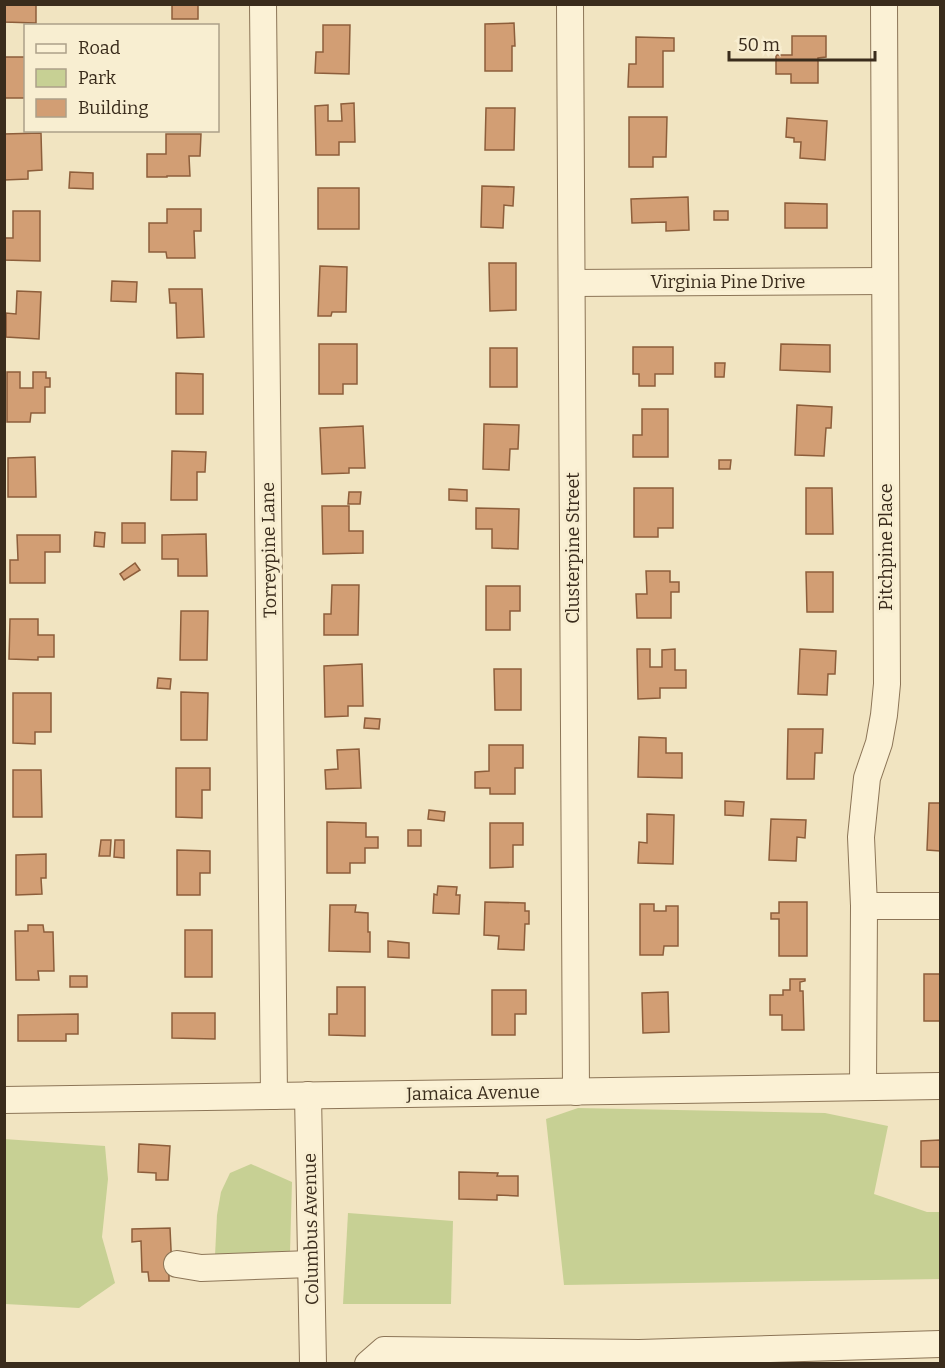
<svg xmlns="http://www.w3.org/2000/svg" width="945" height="1368" font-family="Bitter,serif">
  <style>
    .green { fill: #c7d094 }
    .building { fill: #d29e74; stroke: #8d5e3b; stroke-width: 1.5 }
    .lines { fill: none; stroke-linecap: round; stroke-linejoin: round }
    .minor-casing { stroke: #8c7557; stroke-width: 28 }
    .minor { stroke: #fbf1d5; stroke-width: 26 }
    .labels { text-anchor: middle; stroke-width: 6; stroke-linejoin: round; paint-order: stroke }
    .street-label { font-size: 18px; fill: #3a2c1c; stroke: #f8eed1 }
  </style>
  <rect width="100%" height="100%" fill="#f1e4c1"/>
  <g class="green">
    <path d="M578,1108L825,1113L888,1126L874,1194L927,1212H940V1279L564,1285L546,1119Z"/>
    <path d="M4,1139L105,1146L108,1179L102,1237L115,1283L79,1308L5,1304Z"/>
    <path d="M251,1164L292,1182L290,1253L215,1256L217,1215L221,1192L230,1173Z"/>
    <path d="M348,1213L453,1221L451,1304H343Z"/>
  </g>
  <g class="building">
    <path d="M4,4H36V23L4,22Z"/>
    <rect x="172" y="4" width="26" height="15"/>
    <path d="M514,23L515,46H512V71H485V24Z"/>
    <path d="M323,25H350L349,74L315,73L316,52H323Z"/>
    <path d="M792,36H826V57L818,58V83H791V74H776V55H792Z"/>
    <path d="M636,37L674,38V51H663V87H628L629,64H636Z"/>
    <rect x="4" y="57" width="22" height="41"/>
    <path d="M354,103L355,142H339V155H316L315,106L328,105V121H342L341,104Z"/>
    <path d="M486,108H515L514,150H485Z"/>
    <path d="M629,117H667L666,157H653V167H629Z"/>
    <path d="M787,118L827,121L825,160L800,158L801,142H794V138L786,137Z"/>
    <path d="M41,133L42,170L28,171V179L4,180V134Z"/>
    <path d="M166,134H201L200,156H189L190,176H167V177H147V154H166Z"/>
    <path d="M70,172L93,173V189L69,188Z"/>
    <path d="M482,186L514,187L513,206L504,205L503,228L481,227Z"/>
    <rect x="318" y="188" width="41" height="41"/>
    <path d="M688,197L689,230L666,231V222L632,223L631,199Z"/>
    <path d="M785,203L827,204V228H785Z"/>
    <path d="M167,209H201V231H194L195,258H167L166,252H149V223H167Z"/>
    <path d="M13,211H40V261L4,260V238H13Z"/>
    <rect x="714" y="211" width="14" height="9"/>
    <path d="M489,263H516V310L490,311Z"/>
    <path d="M320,266L347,267L346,312H332L331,316H318Z"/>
    <path d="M112,281L137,282L136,302L111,301Z"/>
    <path d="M169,289H202L204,337L177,338L176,303H170Z"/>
    <path d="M17,291L41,292L39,339L6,337V313L16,314Z"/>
    <path d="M319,344H357V384H343V394H319Z"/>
    <path d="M781,344L830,345V372L780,370Z"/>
    <path d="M633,347H673V374H655V386H639V374H633Z"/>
    <rect x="490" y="348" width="27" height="39"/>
    <path d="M715,363H725L724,377H715Z"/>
    <path d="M7,372H20V388H33V372H46V378H50V387H45V413H31L30,422H7Z"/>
    <path d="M176,373L203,374V414H176Z"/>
    <path d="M797,405L832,407L831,428H826L824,456L795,455Z"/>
    <path d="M642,409H668V457H633V435H642Z"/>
    <path d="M484,424L519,425L518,449H510L509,470L483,469Z"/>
    <path d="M363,426L365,468H349V473L322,474L320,428Z"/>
    <path d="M172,451L206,452L205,472H197V500H171Z"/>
    <path d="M35,457L36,497H8V458Z"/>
    <path d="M719,460H731L730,469H719Z"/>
    <path d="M634,488H673V528H658V537H634Z"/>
    <path d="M806,488H832L833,534H806Z"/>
    <path d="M449,489L467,490V501L449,500Z"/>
    <path d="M349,492H361L360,504H348Z"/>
    <path d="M322,506H349V531H363V553L323,554Z"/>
    <path d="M476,508L519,509L518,549L492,548V529H476Z"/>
    <rect x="122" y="523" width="23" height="20"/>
    <path d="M95,532L105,533L104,547L94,546Z"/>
    <path d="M206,534L207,576H178V559H162V535Z"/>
    <path d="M17,535H60V552H45V583H10V560H18Z"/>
    <path d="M135,563L140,570L124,580L120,574Z"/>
    <path d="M646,571H670V582H679V592H671V618H637L636,594H647Z"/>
    <path d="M806,572H833V612H807Z"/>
    <path d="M332,585H359L358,635H324V614H331Z"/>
    <path d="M486,586H520V611H510V630H486Z"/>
    <path d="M181,611H208L207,660H180Z"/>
    <path d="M10,619H38V635H54V657H38V660L9,659Z"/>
    <path d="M637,649H650V667H662V650L675,649V670H686V688H660V698L638,699Z"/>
    <path d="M800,649L836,651L835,674H828L827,695L798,694Z"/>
    <path d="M362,664L363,706H348V716L325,717L324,666Z"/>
    <path d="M494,669H521V710H495Z"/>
    <path d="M158,678L171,679L170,689L157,688Z"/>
    <path d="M181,692L208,693L207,740H181Z"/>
    <path d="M13,693H51V732H35V744L13,743Z"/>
    <path d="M365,718L380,719L379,729L364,728Z"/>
    <path d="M788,729H823L822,753H815L814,779H787Z"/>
    <path d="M639,737L666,738V753H682V778L638,777Z"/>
    <path d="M489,745H523V768H515V794H490V788H475V772L489,771Z"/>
    <path d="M359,749L361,788L326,789L325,770L338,769L337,750Z"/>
    <path d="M176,768H210V790H202V818L176,817Z"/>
    <path d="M13,770H41L42,817H13Z"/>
    <path d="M725,801L744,802L743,816L725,815Z"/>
    <path d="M929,803H940V851L927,850Z"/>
    <path d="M429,810L445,812L444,821L428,819Z"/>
    <path d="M647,814L674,815L673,864L638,863L639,842L647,843Z"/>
    <path d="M771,819L806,820L805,838L797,837L796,861L769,860Z"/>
    <path d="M327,822L366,823V837H378V848H365V863H350V873H327Z"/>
    <path d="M490,823H523V845H513V867L490,868Z"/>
    <rect x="408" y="830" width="13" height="16"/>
    <path d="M101,840H111L110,856H99Z"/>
    <path d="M115,840H124V858L114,857Z"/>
    <path d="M177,850L210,851V873H200V895H177Z"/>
    <path d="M46,854V878H41L42,894L16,895V855Z"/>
    <path d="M438,886L457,887L456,895H460L459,914L433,913L434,894L437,895Z"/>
    <path d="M485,902L525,903V911H529V924H525L524,950L498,949L499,936L484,935Z"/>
    <path d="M779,902H807V956H779V919H771V913H779Z"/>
    <path d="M640,904H654V911H666V906H678V946H664L663,955H640Z"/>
    <path d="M330,905H356L355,912L368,913V932H370V952L329,951Z"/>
    <path d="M28,925H43L44,932H53L54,971H38L39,980H16L15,931H28Z"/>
    <rect x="185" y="930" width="27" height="47"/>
    <path d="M388,941L409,943V958L388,957Z"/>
    <rect x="924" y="974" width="16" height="47"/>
    <rect x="70" y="976" width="17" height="11"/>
    <path d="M790,979H805V981L800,982V991H803L804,1030H782V1015H770V995H783V990H790Z"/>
    <path d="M337,987H365V1036L329,1035V1014H337Z"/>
    <path d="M492,990H526V1014H515V1035H492Z"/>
    <path d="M668,992L669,1032L643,1033L642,993Z"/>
    <path d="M172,1013H215V1039L172,1038Z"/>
    <path d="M78,1014V1034H66V1041H18V1015Z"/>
    <path d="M940,1140V1167H921V1141Z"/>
    <path d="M139,1144L170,1146L168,1180H156V1173L138,1172Z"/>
    <path d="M459,1172L498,1173L497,1176H518V1196L497,1195V1200L459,1199Z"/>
    <path d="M170,1228L172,1271H169V1281H149L148,1272H142L141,1241L132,1242V1229Z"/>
  </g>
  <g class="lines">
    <g class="minor-casing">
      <g id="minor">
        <path d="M263,4L274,1096"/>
        <path d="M570,4L576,1092"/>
        <path d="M572,283L885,281"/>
        <path d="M864,906H940"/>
        <path d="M863,1087L864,906L861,837L867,778L879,743L884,715L887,684L884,4"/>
        <path d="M308,1095L313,1364"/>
        <path d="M4,1100L940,1086"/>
        <path d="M177,1264L201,1268L311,1264"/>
        <path d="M368,1364L384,1350L639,1353L940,1344"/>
      </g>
    </g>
    <use href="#minor" class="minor"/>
  </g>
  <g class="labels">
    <g class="street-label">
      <text x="728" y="288">Virginia Pine Drive</text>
      <text transform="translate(886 547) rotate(-90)" y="6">Pitchpine Place</text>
      <text transform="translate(573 548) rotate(-90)" y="6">Clusterpine Street</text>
      <text transform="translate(269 550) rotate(-91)" y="6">Torreypine Lane</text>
      <text transform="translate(473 1093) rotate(-1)" y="6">Jamaica Avenue</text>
      <text transform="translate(311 1229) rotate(-91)" y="6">Columbus Avenue</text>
    </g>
  </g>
  <rect width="945" height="1368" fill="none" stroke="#3a2c1c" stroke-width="12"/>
  <rect x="24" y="24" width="195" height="108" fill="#f8eed1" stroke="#aca089" stroke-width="1.5"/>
  <rect x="36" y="44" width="30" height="9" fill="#fbf1d5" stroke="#aca089" stroke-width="1.5"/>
  <text x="78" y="54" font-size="18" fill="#3a2c1c">Road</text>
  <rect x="36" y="69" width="30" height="18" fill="#c7d094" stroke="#aca089" stroke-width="1.5"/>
  <text x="78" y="84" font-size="18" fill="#3a2c1c">Park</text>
  <rect x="36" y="99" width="30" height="18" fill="#d29e74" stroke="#aca089" stroke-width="1.5"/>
  <text x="78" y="114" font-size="18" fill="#3a2c1c">Building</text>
  <path d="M729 51v9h146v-9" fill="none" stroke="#3a2c1c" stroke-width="3"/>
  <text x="738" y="51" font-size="18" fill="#3a2c1c" stroke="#f8eed1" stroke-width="4.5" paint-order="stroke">50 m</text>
</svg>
